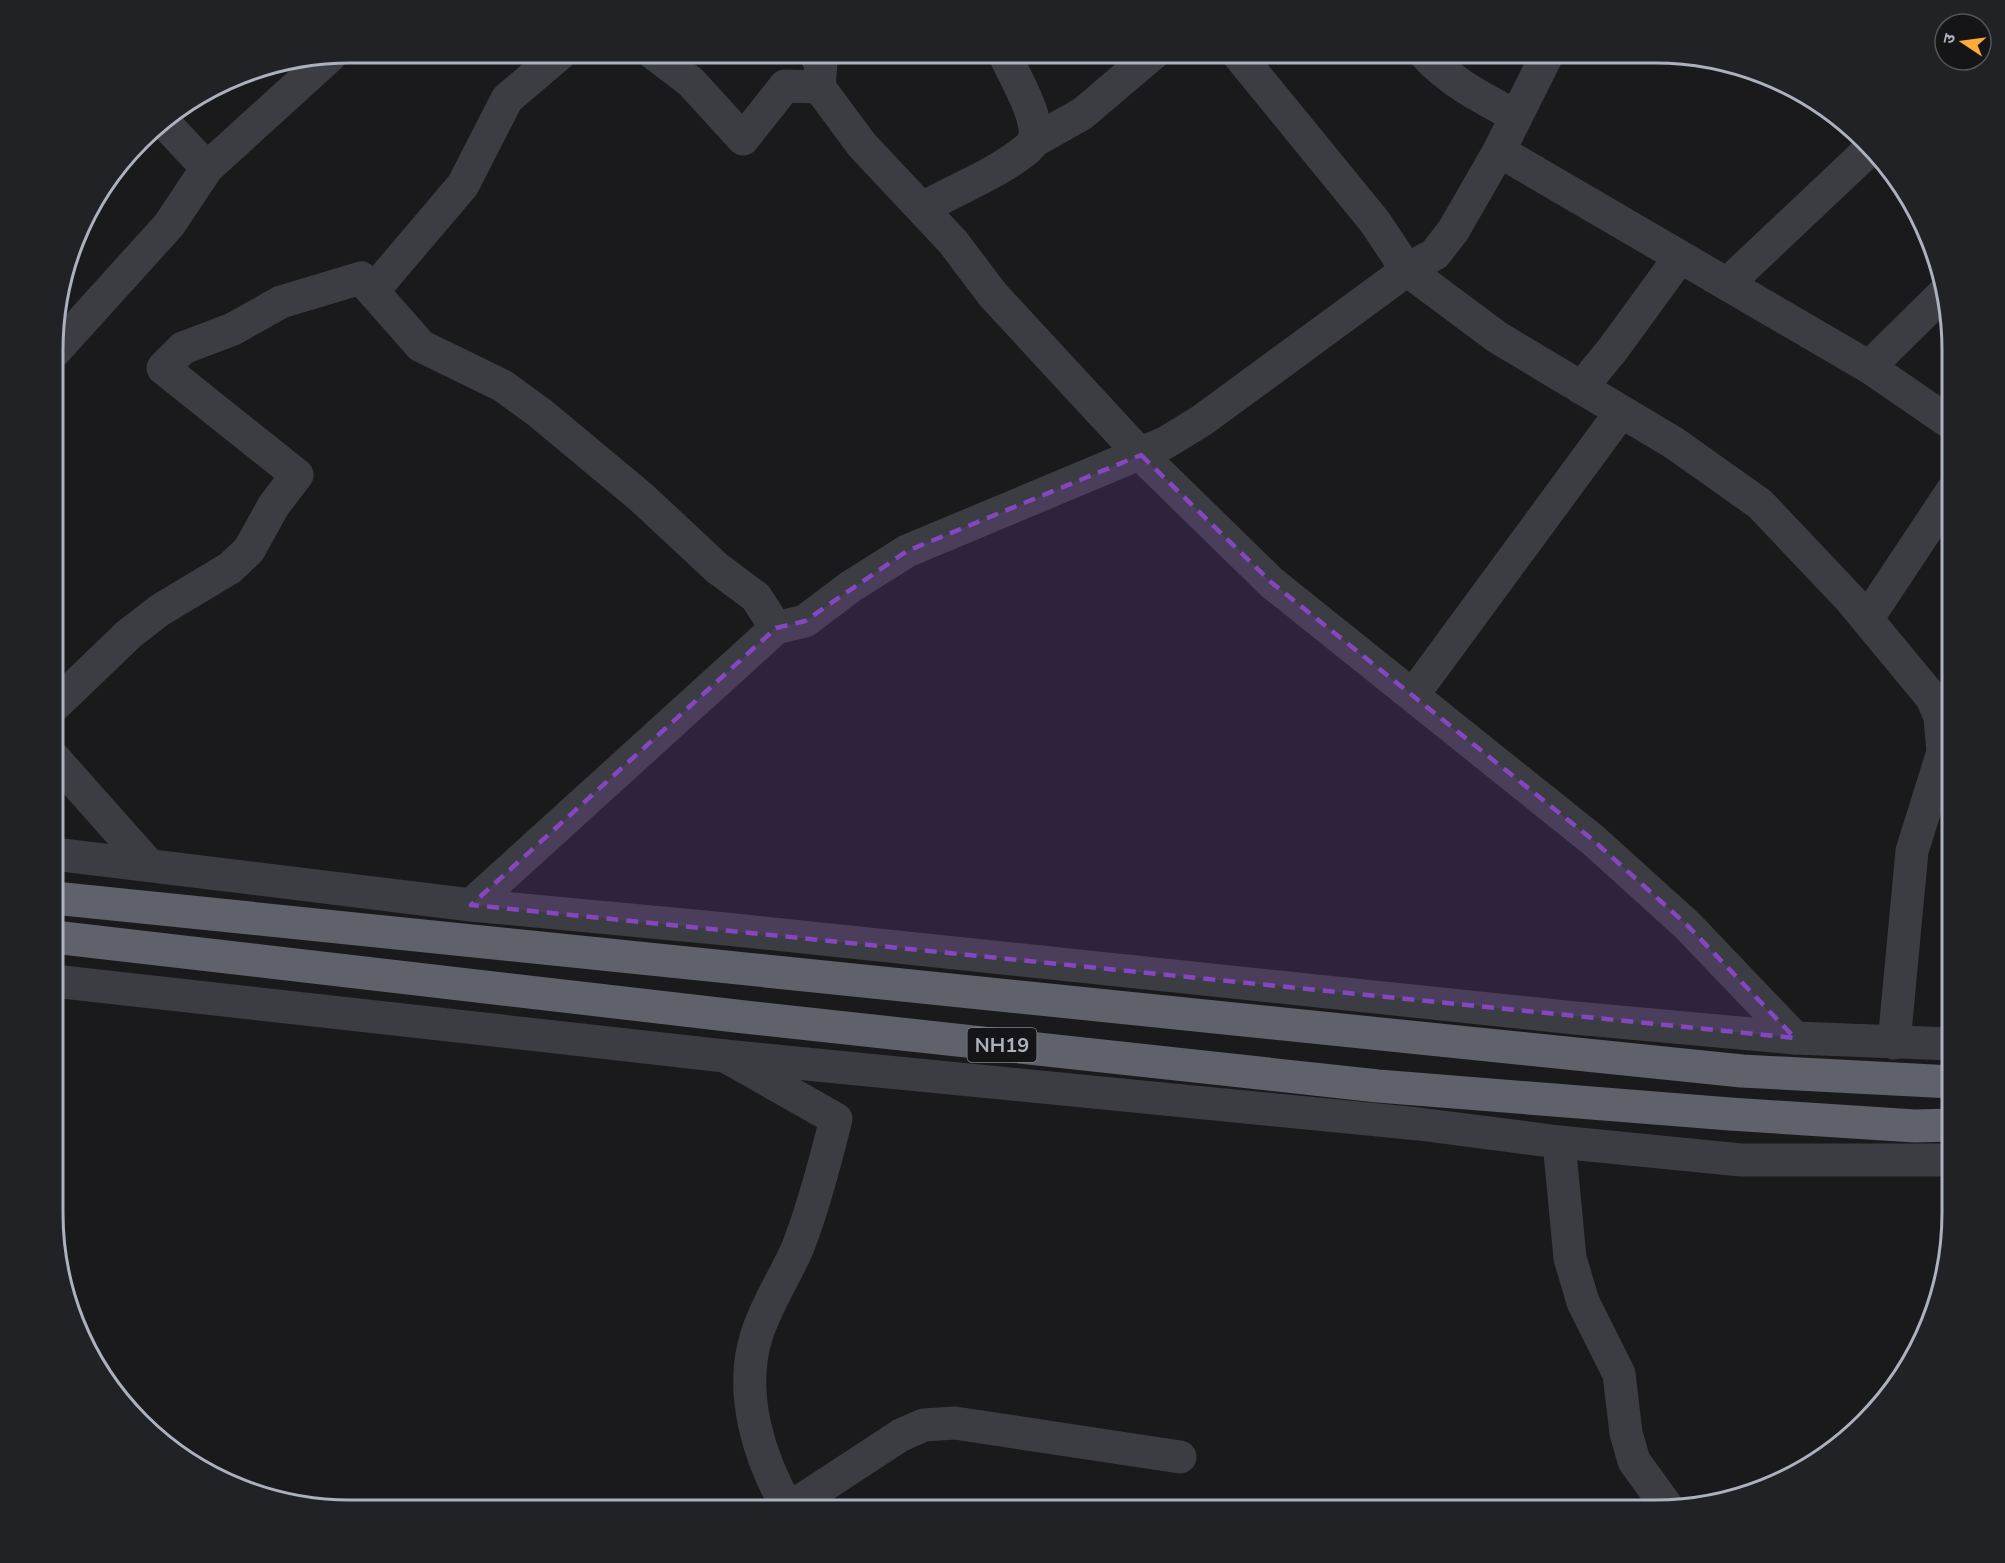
<svg xmlns="http://www.w3.org/2000/svg" width="2005" height="1563" font-family="'Nunito Sans','Noto Sans Devanagari',sans-serif">
  <style>
    .lines { fill: none; stroke-linecap: round; stroke-linejoin: round }
    .minor { stroke: #3b3d42; stroke-width: 33 }
    .tertiary { stroke: #3b3d42; stroke-width: 33 }
    .trunk { stroke: #5f626a; stroke-width: 33 }
    .marked { fill: #8547bf; fill-opacity: 0.2; stroke: #8547bf; stroke-width: 4.5; stroke-dasharray: 12 8; stroke-linejoin: round }
    .labels { text-anchor: middle; stroke-width: 5; stroke-linejoin: round; paint-order: stroke }
    .shield { fill: #151518; stroke: #7f838c; stroke-width: 1.5 }
    .shield-label { font-size: 20px; font-weight: bold; fill: #acb2bd }
    .rim { fill: none; stroke: #acb2bd; stroke-width: 3 }
  </style>
  <rect width="100%" height="100%" fill="#1a1a1d"/>
  <g class="lines">
    <g class="minor">
      <path d="M653,53L691,82L743,139L785,86L819,87"/>
      <path d="M814,53L821,63L819,87L862,145L953,242L993,295L1141,455L1272,583L1593,840L1687,925L1795,1038"/>
      <path d="M1237,53L1375,222L1407,270L1497,337L1674,443L1760,504L1850,599L1932,698L1940,717L1943,752L1912,851L1894,1043"/>
      <path d="M1424,53C1450,82 1482,98 1516,116"/>
      <path d="M163,121L207,168"/>
      <path d="M1034,141L1082,114L1154,53"/>
      <path d="M1499,151L1869,367L1952,424"/>
      <path d="M923,208C956,189 997,174 1027,149C1033,144 1036,137 1035,129C1032,104 1014,76 1004,53"/>
      <path d="M1727,284L1871,148"/>
      <path d="M373,291L463,185L507,99L561,53"/>
      <path d="M55,351L169,225L207,168L330,56"/>
      <path d="M1869,367L1942,295"/>
      <path d="M1581,388L1613,349L1680,257"/>
      <path d="M1867,619L1952,491"/>
      <path d="M1413,695L1621,412"/>
      <path d="M54,706L129,634L160,610L230,568L249,550L274,505L297,475L163,368L183,348L233,329L281,302L361,278L421,346L503,386L540,413L642,498L717,568L756,597L776,628"/>
      <path d="M54,758L149,865"/>
      <path d="M471,905L776,628L805,621L850,587L907,551L1165,443L1201,421L1407,270L1435,254L1453,231L1499,151L1548,53"/>
      <path d="M725,1056L836,1119C825,1162 814,1205 798,1247C785,1277 767,1303 757,1334C738,1392 759,1459 789,1510"/>
      <path d="M1559,1142L1570,1258L1583,1302L1619,1374L1626,1433L1634,1461L1668,1508"/>
      <path d="M788,1509L901,1435L924,1425L955,1423L1180,1457"/>
    </g>
    <g class="tertiary">
      <path d="M54,854L471,905L726,929L1575,1018L1795,1038L1952,1044"/>
      <path d="M54,981L725,1056L1419,1124L1559,1142L1741,1160H1952"/>
    </g>
    <g class="trunk">
      <path d="M54,898L1742,1071L1952,1082"/>
      <path d="M54,937L736,1016L1378,1086L1730,1114L1915,1126L1952,1125"/>
    </g>
  </g>
  <path class="marked" d="M1141,455L1272,583L1593,840L1687,925L1795,1038L471,905L776,628L805,621L907,551Z"/>
  <g class="labels">
    <rect class="shield" x="967.5" y="1028" width="69" height="34" rx="4.5"/>
    <g class="shield-label">
      <text x="1002" y="1052">NH19</text>
    </g>
  </g>
  <path d="M0 0H2005V1563H0ZM350 63H1655A287 287 0 0 1 1942 350V1213A287 287 0 0 1 1655 1500H350A287 287 0 0 1 63 1213V350A287 287 0 0 1 350 63Z" fill="#212225" fill-rule="evenodd"/>
  <path class="rim" d="M350 63H1655A287 287 0 0 1 1942 350V1213A287 287 0 0 1 1655 1500H350A287 287 0 0 1 63 1213V350A287 287 0 0 1 350 63Z"/>
  <g transform="translate(1963 42) rotate(283)"><circle r="28" fill="#151518" stroke="#51545a" stroke-width="1.5"/>
  <path d="M0-4.5L10 22L0 15L-10 22Z" fill="#f9ac36"/>
  <text y="-9" font-size="16" font-weight="bold" text-anchor="middle" fill="#acb2bd">उ</text>
  </g>
</svg>
